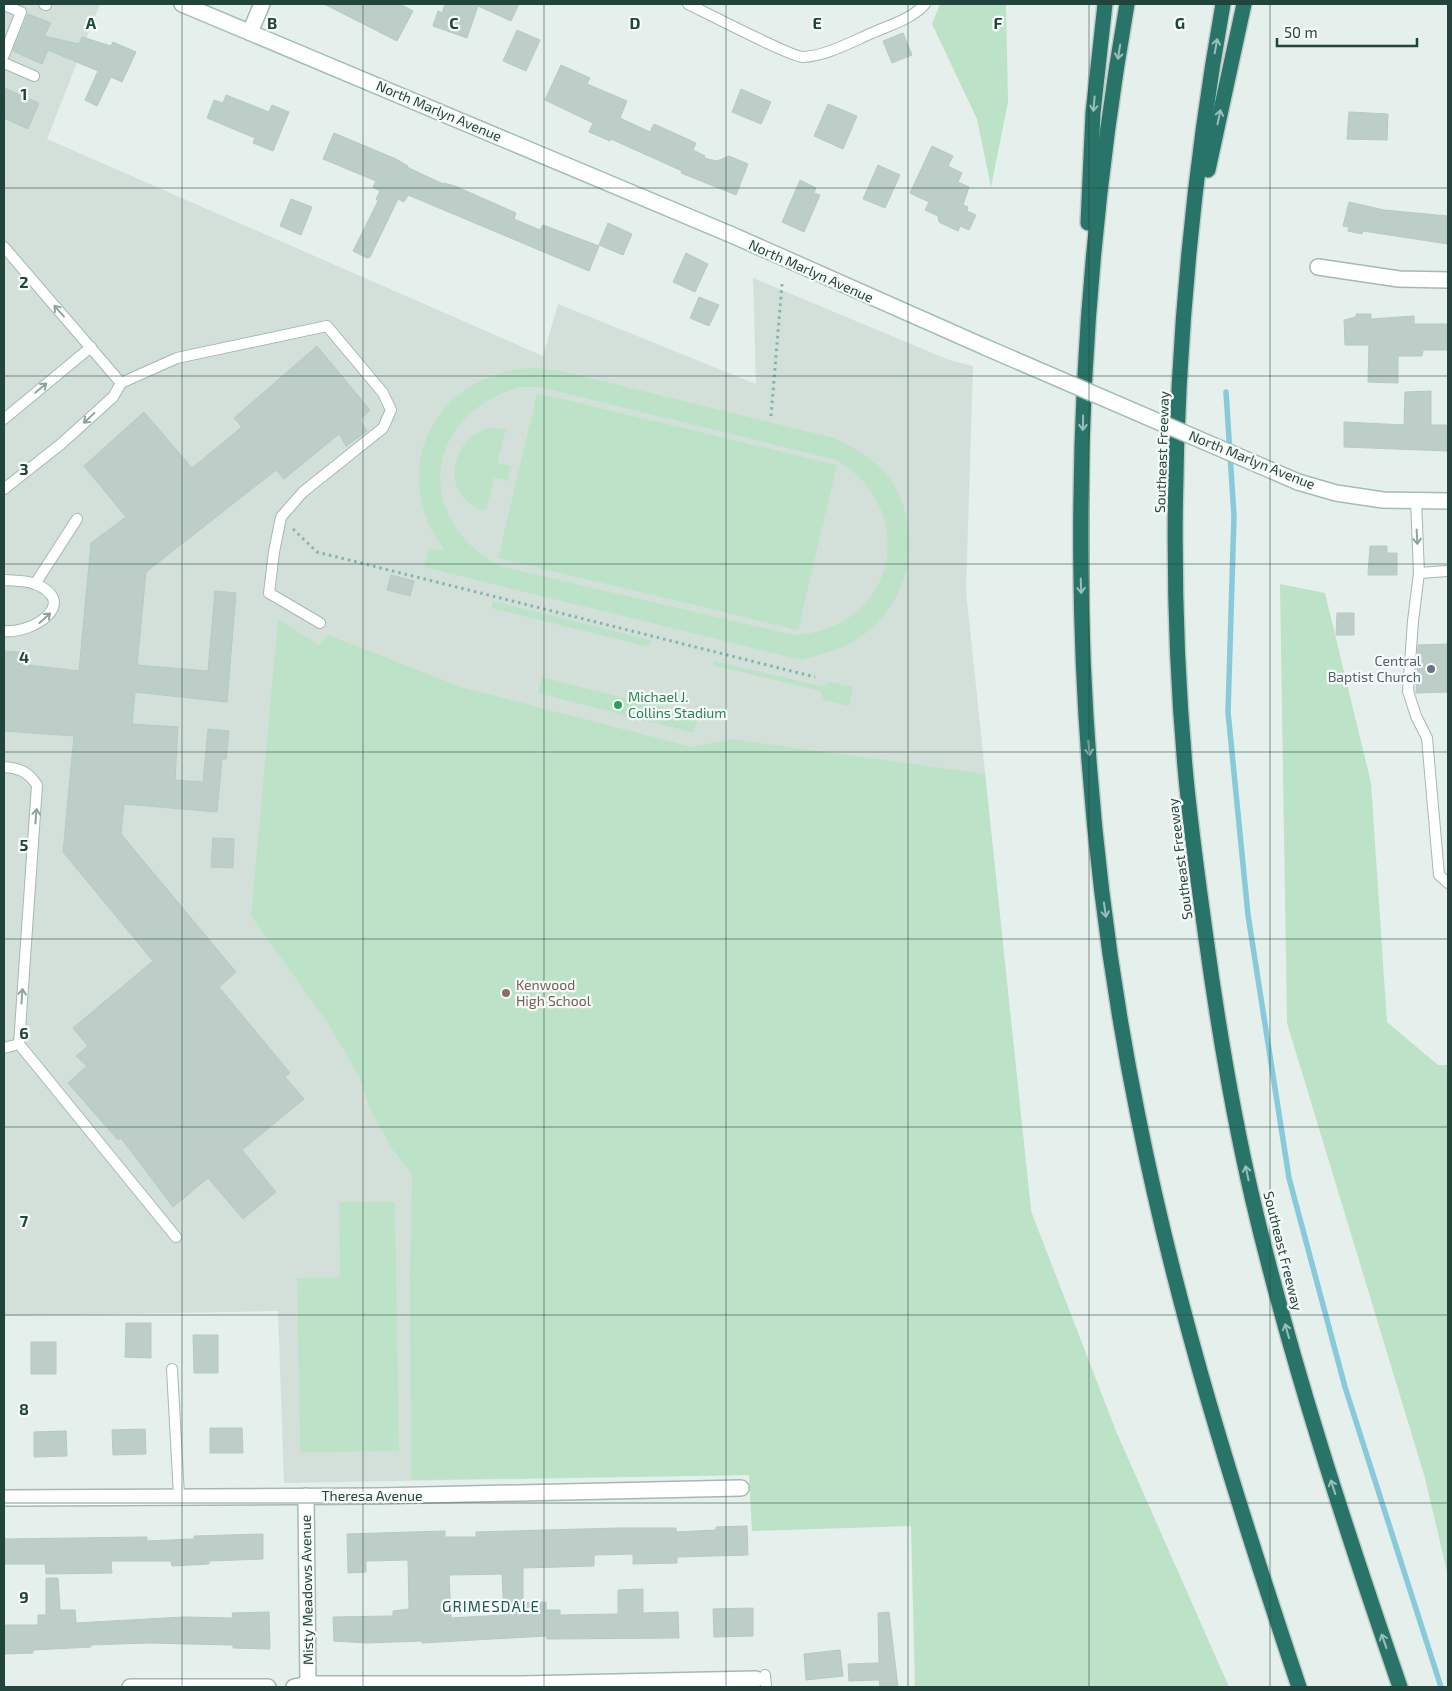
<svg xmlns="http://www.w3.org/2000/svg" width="1452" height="1691" font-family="'Exo 2',sans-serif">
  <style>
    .built { fill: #d3e0da }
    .green { fill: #bce3c8; fill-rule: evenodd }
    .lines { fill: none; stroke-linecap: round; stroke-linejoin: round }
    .stream { stroke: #88c9da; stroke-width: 5.5 }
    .building { fill: #bccec7; stroke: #b6cac3; fill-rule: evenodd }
    .lane-casing { stroke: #a6b8b3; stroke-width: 12 }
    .street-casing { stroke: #a6b8b3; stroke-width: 18 }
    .secondary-casing { stroke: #a2bdb4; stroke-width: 18 }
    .highway-casing { stroke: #c1cbc8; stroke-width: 18 }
    .path { stroke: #82b6a8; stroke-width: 3; stroke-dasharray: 2.5 4; stroke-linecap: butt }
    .lane { stroke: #fff; stroke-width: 10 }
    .street { stroke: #fff; stroke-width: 15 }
    .secondary { stroke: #fff; stroke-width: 15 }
    .highway { stroke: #297468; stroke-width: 15 }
    .secondary-bridge-casing { stroke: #a2bdb4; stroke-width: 18; stroke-linecap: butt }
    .secondary-bridge { stroke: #fff; stroke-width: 15 }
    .oneway { stroke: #9abeb8 }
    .oneway2 { stroke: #90a29e }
    .grid { fill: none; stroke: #21443c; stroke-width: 1; stroke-opacity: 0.55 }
    .worship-dot { fill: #6b7280; stroke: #f6fbf9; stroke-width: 2 }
    .leisure-dot { fill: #2e9e5b; stroke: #f6fbf9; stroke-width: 2 }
    .education-dot { fill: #8d6e63; stroke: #f6fbf9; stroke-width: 2 }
    .labels { text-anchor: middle; stroke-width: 4.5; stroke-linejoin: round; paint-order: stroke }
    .street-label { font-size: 14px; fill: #21443c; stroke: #f6fbf9 }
    .worship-label { font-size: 14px; fill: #5b616d; stroke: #f6fbf9; text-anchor: end }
    .leisure-label { font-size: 14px; fill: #27864d; stroke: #f6fbf9; text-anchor: start }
    .education-label { font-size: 14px; fill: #785e54; stroke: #f6fbf9; text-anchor: start }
    .neighbourhood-label { font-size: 15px; letter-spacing: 1px; fill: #1a594d; stroke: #f6fbf9 }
    .grid-label { font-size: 16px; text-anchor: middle; font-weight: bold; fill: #21443c; stroke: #f6fbf9; stroke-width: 4.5; stroke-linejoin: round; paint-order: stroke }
  </style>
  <rect width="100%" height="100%" fill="#e5efeb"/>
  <path class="built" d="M4,4H100L47,139L543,356L558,304L756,384L753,278L949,360L973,366L966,591L1031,1211L749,1475L284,1483L278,1311L4,1316Z"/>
  <g class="green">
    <path d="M940,4H1006L1008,102L991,187L977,119L932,24Z"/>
    <path d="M534,368L557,370L834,438C856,448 881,463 894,485C925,540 908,609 853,642C838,651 819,654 802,660L424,567L429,548L445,551C438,540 430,530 426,518C398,440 455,370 534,368ZM521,387H539L837,460C922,512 895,631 793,635L500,566C411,519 424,413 521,387Z"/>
    <path d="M537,393L837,465L798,630L498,558Z"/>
    <path d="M489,428L506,429L497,463L511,466L508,481L494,478L486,511C440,499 447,440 489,428Z"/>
    <path d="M1280,584L1325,593L1371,783L1387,1022L1438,1065H1448V1576L1425,1478L1287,1023Z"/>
    <path d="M493,601L651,640L649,647L491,608Z"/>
    <path d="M278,619L319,645L328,635L461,687L692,747L732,739L985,774L1031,1211L1116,1431L1229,1687H915L911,1526L752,1531L749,1475L411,1480L410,1274L412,1175L392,1149L371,1111L358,1074L329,1025L251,916Z"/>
    <path d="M714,661L821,686L830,682L853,687L849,706L824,700L820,691L713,665Z"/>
    <path d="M542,677L698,717L694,733L538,693Z"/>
    <path d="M339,1202H395L399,1451L300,1452L297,1278L340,1277Z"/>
  </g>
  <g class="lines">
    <path class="stream" d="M1226,392L1234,516L1228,712L1248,915L1289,1178L1345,1387L1441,1687"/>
  </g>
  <g class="building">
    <path d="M324,4H400L413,11L397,41Z"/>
    <path d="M445,4H519L511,21L478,6L467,38L433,26L438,11L442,13Z"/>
    <path d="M28,14L51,23L44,36L79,44L82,37L111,46L113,42L136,52L122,82L111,77L97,106L85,100L98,71L48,50L42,64L13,51Z"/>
    <path d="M517,30L540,40L526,71L503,61Z"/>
    <path d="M903,33L912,55L892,63L883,41Z"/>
    <path d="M561,65L590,78L587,84L627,101L620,118L650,132L654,124L696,143L693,150L705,156L704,158L717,161L729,156L748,164L736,195L681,173L682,171L611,139L610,141L589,132L593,123L545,100Z"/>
    <path d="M4,88L39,103L28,129L4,118Z"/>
    <path d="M741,89L771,102L761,124L732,112Z"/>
    <path d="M226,95L269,112L272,105L289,112L273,151L253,143L255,138L207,118L214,100L223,103Z"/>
    <path d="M828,104L857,116L843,149L814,136Z"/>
    <path d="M1349,112L1388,114L1387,140L1347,139Z"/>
    <path d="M334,133L396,159L408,166L407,167L443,184V183L455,186L516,213L514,219L540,230L543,225L599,246L589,271L408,195L404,202L398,199L370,257L367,258L353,251L378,201L376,199L380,191L373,187L376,181L323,159Z"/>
    <path d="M932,146L953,156L948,166L962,173L958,182L969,187L963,205L968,207L967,211L976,215L969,230L960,226L958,231L939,222L938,216L925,210L929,202L910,193Z"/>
    <path d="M878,165L900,175L885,208L863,199Z"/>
    <path d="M800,180L816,188L814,193L820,195L804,232L782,222Z"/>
    <path d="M291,199L312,207L301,235L280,226Z"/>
    <path d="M1349,202L1384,210L1448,216V244L1363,231L1362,234L1348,231L1349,227L1343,226Z"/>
    <path d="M608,223L632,234L623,255L599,245Z"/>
    <path d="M686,253L708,264L695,292L673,282Z"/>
    <path d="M699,297L719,305L709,326L690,318Z"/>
    <path d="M1356,314H1371V319L1414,316V324H1448V350H1423L1422,356H1398V383L1368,382L1369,345H1345L1344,320L1356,317Z"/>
    <path d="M317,346L370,410L360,420L367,431L346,446L339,434L284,479L276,470L146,572L137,665L208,671L215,591L236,593L227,702L135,692L132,724L178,727L175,780L203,782L208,729L229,731L226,759H222L217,812L124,804L121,834L236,972L219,987L290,1073L285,1077L304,1099L242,1150L276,1192L243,1219L208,1178L173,1207L121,1138L118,1140L68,1083L87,1066L76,1056L88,1046L73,1028L153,961L63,852L74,736L4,731V651L29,653L28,665L79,671L91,543L126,517L84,466L144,412L192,468L242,427L234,418Z"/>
    <path d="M1431,391V425H1448V451L1344,447V422L1404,425L1405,392Z"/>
    <path d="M1370,546H1387V553H1397V575H1368Z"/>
    <path d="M391,575L414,581L410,596L387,590Z"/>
    <path d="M1337,613H1354V635H1336Z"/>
    <path d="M1448,644V692L1416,693L1418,645Z"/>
    <path d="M213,838L234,839L233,868L211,867Z"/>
    <path d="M126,1323H151V1358L125,1357Z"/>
    <path d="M193,1335H218V1373H194Z"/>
    <rect x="31" y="1342" width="25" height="32"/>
    <path d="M210,1428H242L243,1453H210Z"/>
    <path d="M145,1429L146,1454L113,1455L112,1430Z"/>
    <path d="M66,1431L67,1456L34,1457V1432Z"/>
    <path d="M747,1526L748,1555L677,1557V1563L633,1564V1554L594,1555V1566L523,1568V1603L546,1602V1610H560V1615L618,1614V1590L643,1589V1613L678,1612L679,1638L547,1639L546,1636L422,1643V1641L367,1643L334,1641L333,1617L393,1616V1611L409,1609L408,1560L366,1561V1572L348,1573L347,1534L445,1531V1537H476V1532L618,1528H676V1532L716,1530V1527ZM502,1574L504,1615L451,1618L449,1575Z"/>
    <path d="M263,1534V1559L209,1561V1564L172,1566L171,1561H111L112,1573L46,1574L45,1564H4V1539L147,1537V1541L194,1539V1536Z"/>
    <path d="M46,1578H58L60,1610H75L76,1623L183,1617L233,1618L232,1613L269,1612L270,1649L233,1648V1645L148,1643L90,1645L91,1647L33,1650V1653L4,1654V1625H38V1615H46Z"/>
    <path d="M753,1608V1636L714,1637L713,1609Z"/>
    <path d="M889,1612L898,1687H880L879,1680L849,1681L848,1664L879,1663L878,1613Z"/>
    <path d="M840,1650L843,1676L806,1680L804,1654Z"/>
  </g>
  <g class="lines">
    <g class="lane-casing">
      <g id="lane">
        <path d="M44,4L46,5"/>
        <path d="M688,4C705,12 791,57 803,57C826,56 851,42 872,33C890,25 912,19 925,4"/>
        <path d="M4,5L21,12L4,55"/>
        <path d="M4,63L34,76"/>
        <path d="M4,247L121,383"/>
        <path d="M4,419L91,347"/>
        <path d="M4,489L61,444L113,397L121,383L177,358L327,326L383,393L391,410L383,428L303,492L281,517L274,552L269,593L320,623"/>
        <path d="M1416,501L1419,573L1413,621L1408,691L1416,716L1427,738L1439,875L1448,883"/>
        <path d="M1419,573L1448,571"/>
        <path d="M4,580C13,581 26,580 35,584C80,602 34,634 4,631"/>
        <path d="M35,584L77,519"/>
        <path d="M4,767C20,768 28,772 37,785L19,1044L176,1237"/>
        <path d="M4,1048L19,1044"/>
        <path d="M172,1369L179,1496"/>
        <path d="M765,1675L766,1687"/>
      </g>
    </g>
    <g class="street-casing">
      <g id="street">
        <path d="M250,32L262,4"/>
        <path d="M1318,267L1399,279L1448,280"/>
        <path d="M306,1496L308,1684"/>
        <path d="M4,1498L378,1496L741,1488"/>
        <path d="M130,1687H268"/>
        <path d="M294,1687L308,1684H522L756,1679"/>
      </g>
    </g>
    <g class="secondary-casing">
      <g id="secondary">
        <path d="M182,4L732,235L985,347"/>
        <path d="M1298,482L1336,493L1383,500L1448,501"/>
      </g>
    </g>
    <g class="highway-casing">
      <g id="highway">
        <path d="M1127,4C1063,371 1064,751 1138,1116C1177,1312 1236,1499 1299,1687"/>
        <path d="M1223,4C1179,250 1163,518 1185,767C1190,824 1198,881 1206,938C1218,1026 1233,1115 1253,1201C1292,1366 1345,1527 1400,1687"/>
        <path d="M1208,170L1244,4"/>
        <path d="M1088,223L1093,113L1105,4"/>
      </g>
    </g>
    <g class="path">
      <path d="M771,416L782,284"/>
      <path d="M293,529L317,552L815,677"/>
    </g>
    <use href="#lane" class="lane"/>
    <use href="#street" class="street"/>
    <use href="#secondary" class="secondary"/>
    <use href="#highway" class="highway"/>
    <g class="secondary-bridge-casing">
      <path id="secondary-bridge" d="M985,347L1298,482"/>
    </g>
    <use href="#secondary-bridge" class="secondary-bridge"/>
  </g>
  <defs><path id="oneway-shaft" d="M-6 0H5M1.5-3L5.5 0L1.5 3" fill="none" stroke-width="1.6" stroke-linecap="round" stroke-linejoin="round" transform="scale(1.25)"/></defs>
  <g class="oneway">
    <use href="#oneway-shaft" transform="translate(1216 46) rotate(-80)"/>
    <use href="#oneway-shaft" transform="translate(1119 52) rotate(99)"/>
    <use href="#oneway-shaft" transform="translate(1094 104) rotate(95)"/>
    <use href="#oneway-shaft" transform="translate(1219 117) rotate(-78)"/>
    <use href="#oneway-shaft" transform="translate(1083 423) rotate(91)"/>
    <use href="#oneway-shaft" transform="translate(1081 586) rotate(88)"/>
    <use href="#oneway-shaft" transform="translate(1089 748) rotate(86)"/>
    <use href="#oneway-shaft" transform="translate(1105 910) rotate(82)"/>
    <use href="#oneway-shaft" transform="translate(1247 1173) rotate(-102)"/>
    <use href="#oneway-shaft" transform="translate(1287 1331) rotate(-106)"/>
    <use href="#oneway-shaft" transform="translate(1333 1487) rotate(-108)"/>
    <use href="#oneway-shaft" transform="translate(1384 1641) rotate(-109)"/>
  </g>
  <g class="oneway2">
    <use href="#oneway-shaft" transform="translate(59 311) rotate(-131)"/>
    <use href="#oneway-shaft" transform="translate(41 388) rotate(-40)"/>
    <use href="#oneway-shaft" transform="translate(89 418) rotate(137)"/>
    <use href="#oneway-shaft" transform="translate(1417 537) rotate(87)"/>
    <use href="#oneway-shaft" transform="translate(45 618) rotate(-42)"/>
    <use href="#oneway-shaft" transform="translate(36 816) rotate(-85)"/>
    <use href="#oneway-shaft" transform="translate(22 996) rotate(-86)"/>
  </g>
  <path class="grid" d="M182,4V1687M363,4V1687M544,4V1687M726,4V1687M908,4V1687M1089,4V1687M1270,4V1687M4,188H1448M4,376H1448M4,564H1448M4,752H1448M4,939H1448M4,1127H1448M4,1315H1448M4,1503H1448"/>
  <circle class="worship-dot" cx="1431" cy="669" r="5"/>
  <circle class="leisure-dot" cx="618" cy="705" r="5"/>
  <circle class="education-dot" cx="506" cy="993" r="5"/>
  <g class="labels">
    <g class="street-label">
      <text transform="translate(439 111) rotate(23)" y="5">North Marlyn Avenue</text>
      <text transform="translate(811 271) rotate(24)" y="5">North Marlyn Avenue</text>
      <text transform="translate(1162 452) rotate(-88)" y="5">Southeast Freeway</text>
      <text transform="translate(1252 460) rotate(22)" y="5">North Marlyn Avenue</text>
      <text transform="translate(1180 859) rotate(-97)" y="5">Southeast Freeway</text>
      <text transform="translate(1283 1251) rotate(76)" y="5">Southeast Freeway</text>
      <text x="372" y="1501">Theresa Avenue</text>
      <text transform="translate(307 1590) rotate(-91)" y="5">Misty Meadows Avenue</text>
    </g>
    <g class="worship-label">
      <text x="1421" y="666">Central<tspan x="1421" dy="16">Baptist Church</tspan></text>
    </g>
    <g class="leisure-label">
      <text x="628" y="702">Michael J.<tspan x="628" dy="16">Collins Stadium</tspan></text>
    </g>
    <g class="education-label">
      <text x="516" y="990">Kenwood<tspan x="516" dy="16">High School</tspan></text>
    </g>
    <g class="neighbourhood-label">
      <text x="491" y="1612">GRIMESDALE</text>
    </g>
  </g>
  <g class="grid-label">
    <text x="91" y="29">A</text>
    <text x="272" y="29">B</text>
    <text x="454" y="29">C</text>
    <text x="635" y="29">D</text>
    <text x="817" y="29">E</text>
    <text x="998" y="29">F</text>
    <text x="1180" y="29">G</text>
    <text x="24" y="100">1</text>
    <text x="24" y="288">2</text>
    <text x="24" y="475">3</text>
    <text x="24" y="663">4</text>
    <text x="24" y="851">5</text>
    <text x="24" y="1039">6</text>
    <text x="24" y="1227">7</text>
    <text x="24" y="1415">8</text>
    <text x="24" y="1603">9</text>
  </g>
  <rect width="1452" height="1691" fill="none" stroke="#21443c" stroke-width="10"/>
  <path d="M1277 38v8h140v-8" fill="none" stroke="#21443c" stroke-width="2.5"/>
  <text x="1284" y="38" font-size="15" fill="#21443c" stroke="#f6fbf9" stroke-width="4" paint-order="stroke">50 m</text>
</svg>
